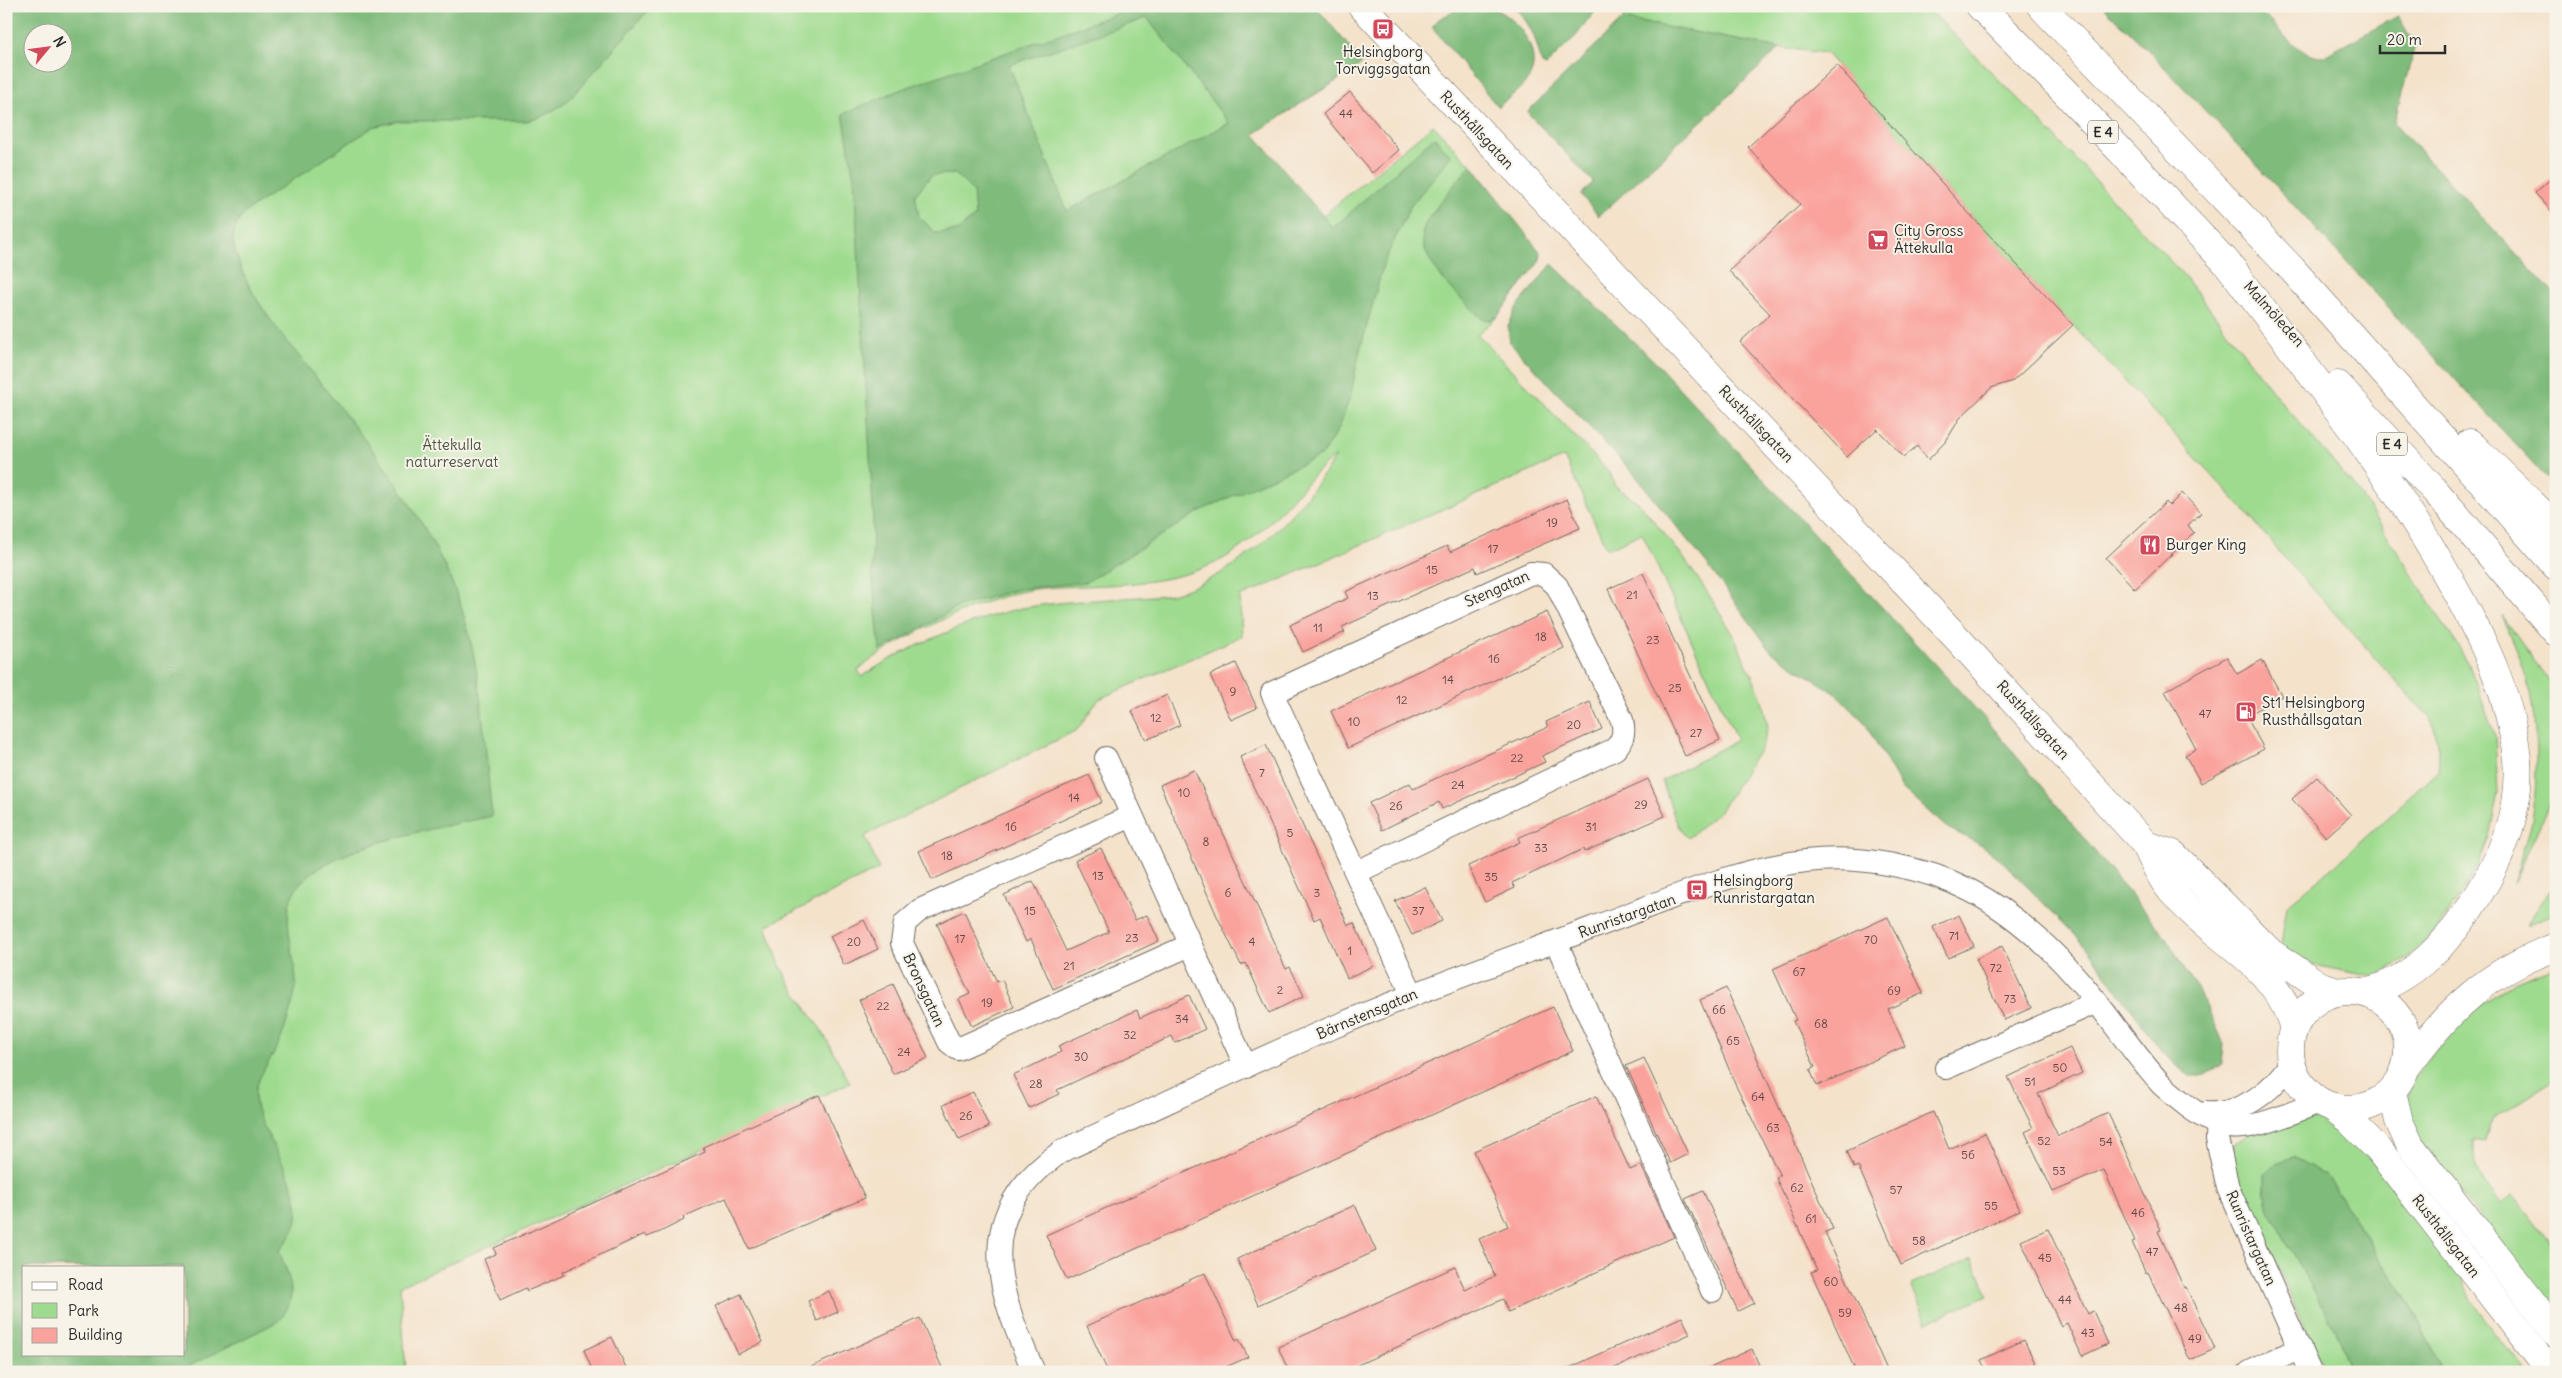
<svg xmlns="http://www.w3.org/2000/svg" width="2562" height="1378" font-family="Delius,sans-serif">
  <style>
    .green { fill: #9fdb8f; stroke: #65835d; fill-rule: evenodd }
    .forest { fill: #7fbb7a; stroke: #557352; fill-rule: evenodd }
    .building { fill: #faa29c }
    .lines { fill: none; stroke-linecap: round; stroke-linejoin: round }
    .street-casing { stroke: #716b63; stroke-width: 24 }
    .secondary-casing { stroke: #716b63; stroke-width: 29 }
    .primary-casing { stroke: #716b63; stroke-width: 29 }
    .highway-casing { stroke: #716b63; stroke-width: 29 }
    .street { stroke: #fff; stroke-width: 22 }
    .secondary { stroke: #fff; stroke-width: 28 }
    .primary { stroke: #fff; stroke-width: 28 }
    .highway { stroke: #fff; stroke-width: 28 }
    .labels { text-anchor: middle; stroke-width: 4; stroke-linejoin: round; paint-order: stroke }
    .number-label { font-size: 12px; fill: #5f4947 }
    .shield { fill: #f7f3e8; stroke: #686764; stroke-width: 1 }
    .shield-label { font-size: 14px; font-weight: bold; fill: #2b2b2b }
    .poi-label { font-size: 15px; fill: #2b2b2b; stroke: #f7f3e8; text-anchor: start }
    .street-label { font-size: 15px; fill: #2b2b2b; stroke: #f7f3e8 }
    .park-label { font-size: 15px; fill: #485744; stroke: #f7f3e8 }
  </style>
  <rect width="100%" height="100%" fill="#f7f3e8"/>
  <filter id="ink" filterUnits="userSpaceOnUse"><feTurbulence type="fractalNoise" baseFrequency=".02" numOctaves="2"/><feDisplacementMap in="SourceGraphic" scale="10" xChannelSelector="R" yChannelSelector="G"/><feConvolveMatrix kernelMatrix="1 2 1 2 8 2 1 2 1" color-interpolation-filters="sRGB"/></filter>
  <filter id="wash" filterUnits="userSpaceOnUse"><feTurbulence type="fractalNoise" baseFrequency=".0096" numOctaves="4" result="noise"/><feDisplacementMap in="SourceGraphic" scale="20" xChannelSelector="R" yChannelSelector="G"/><feGaussianBlur stdDeviation="1.12" result="paint"/><feColorMatrix in="noise" values="0 0 0 0 0 0 0 0 0 0 0 0 0 0 0 0 0 1.4 0 .05"/><feComposite in="paint" operator="in"/></filter>
  <g filter="url(#wash)">
    <rect width="100%" height="100%" fill="#f4e2ca"/>
    <g class="green">
      <path d="M6,6H1271L1340,79L1252,134L1320,218L1433,125L1473,167L1541,257L1494,320L1477,334L1610,473L1615,486L1638,502L1681,554L1709,595L1733,634L1761,696L1768,727L1762,746L1720,811L1688,838L1678,826L1662,781L1737,740L1642,533L1607,549L1564,457L1240,597L1242,636L1099,699L1077,730L865,836L879,869L766,926L780,965L790,984L822,1031L850,1083L400,1286L406,1372H6ZM32,32H62V62H32ZM1336,456C1299,513 1244,573 1175,593C1164,596 1150,596 1138,597C1102,600 1064,601 1028,607C984,614 898,650 862,677L858,670C897,637 993,592 1044,588C1099,584 1156,588 1208,566C1239,554 1268,525 1291,500C1305,485 1318,468 1336,456ZM24,1267H184V1354H24Z"/>
      <path d="M1629,6H1926L2034,115L2186,278L2279,399L2359,492L2468,662L2495,736L2498,793L2489,837L2476,871L2436,931L2407,959L2374,977L2313,965L2281,945L2287,905L2334,866L2438,771C2440,751 2438,736 2430,718L2280,553L2248,514L1965,209L1826,53L1780,48L1623,19Z"/>
      <path d="M2502,616L2556,691V790L2513,883C2519,864 2526,845 2531,825C2539,787 2537,725 2529,688C2523,663 2512,639 2502,616Z"/>
      <path d="M2556,882V913L2526,925Z"/>
      <path d="M2556,965V1078L2497,1116L2491,1123L2485,1142L2473,1140C2472,1167 2484,1184 2501,1204L2513,1195L2556,1250V1313L2421,1143L2405,1101L2411,1083L2425,1063L2475,1008L2515,982Z"/>
      <path d="M2306,1117L2328,1120L2370,1156L2460,1271L2470,1299L2526,1372H2443L2413,1310L2326,1175L2335,1330L2351,1372H2325L2234,1172L2233,1149L2235,1143L2247,1134Z"/>
      <path d="M1972,1258L1988,1295L1927,1322L1911,1285Z"/>
    </g>
    <g class="forest">
      <path d="M6,6H652L567,102L544,116L528,121H398L373,127L251,208C237,218 230,233 235,250C248,300 288,341 318,380C367,442 418,505 450,578C483,652 483,737 492,816C446,827 302,848 290,902C284,927 295,956 296,981C296,991 293,1002 290,1011C287,1023 283,1035 277,1047C267,1067 250,1084 257,1109C266,1139 303,1187 297,1219C295,1231 287,1241 279,1251C289,1277 301,1299 277,1322L177,1372H6ZM32,32H62V62H32ZM24,1267H184V1354H24Z"/>
      <path d="M1139,6H1315L1363,63L1254,134L1333,228L1434,137L1451,156L1410,207L1384,262L1359,354L1351,394L1339,428L1322,455L1202,510L1086,582L1019,589L960,606L880,651L872,572L873,509L854,178L843,114L902,89ZM1147,18L1229,123L1067,211L1009,65ZM955,174L973,191L975,216L957,231L935,233L919,216L915,195L932,175Z"/>
      <path d="M1464,6C1472,6 1480,5 1487,7C1512,12 1539,44 1532,71C1529,84 1508,98 1498,107L1432,27L1439,19Z"/>
      <path d="M1513,6H1574L1597,9L1576,36L1546,66L1542,64C1535,38 1533,26 1513,6Z"/>
      <path d="M2102,6H2255C2271,21 2301,59 2322,57L2398,16L2415,45L2394,123L2556,296V323L2551,328L2556,333V488L2263,172L2147,49Z"/>
      <path d="M1623,19L1780,48L1599,216L1581,195L1593,182L1527,112Z"/>
      <path d="M1471,165L1541,253L1539,262L1497,317L1490,320L1482,319C1461,297 1418,263 1423,230C1425,218 1461,177 1471,165Z"/>
      <path d="M1552,264L1655,362L1989,723L2167,939L2208,1009L2224,1044L2222,1065L2201,1076H2190L2179,1068L2161,1050L2083,943L2003,862L1981,845L1946,827L1902,788L1865,723L1835,693L1772,652L1706,563L1635,475L1510,343L1508,327L1516,308Z"/>
      <path d="M2293,1157L2326,1175L2413,1310L2443,1372H2351L2335,1330L2269,1210L2265,1189V1173L2276,1163Z"/>
    </g>
    <g id="blocks">
      <g class="building">
        <path d="M1837,65L1965,209L2073,325L2013,381L1991,388L1960,418L1946,441L1928,460L1917,446L1904,457L1877,429L1847,457L1740,342L1770,314L1729,271L1800,204L1748,147Z"/>
        <path d="M1350,92L1399,150L1372,173L1323,114Z"/>
        <path d="M2556,174V216L2535,193Z"/>
        <path d="M2182,493L2201,513L2188,525L2194,533L2135,589L2106,558L2166,502L2169,506Z"/>
        <path d="M1567,499L1580,528L1477,573L1475,567L1342,627L1345,632L1303,652L1290,625L1348,598L1345,592L1447,546L1450,552Z"/>
        <path d="M1643,573L1720,740L1685,756L1608,589Z"/>
        <path d="M1547,612L1564,648L1348,748L1331,711Z"/>
        <path d="M2227,657L2237,674L2262,660L2282,696L2246,716L2264,749L2201,783L2185,755L2196,749L2165,691Z"/>
        <path d="M1236,663L1257,708L1231,720L1210,675Z"/>
        <path d="M1167,695L1180,725L1146,740L1132,711Z"/>
        <path d="M1590,702L1602,729L1542,756L1545,762L1502,782L1442,809L1439,802L1382,830L1369,803L1410,783L1413,789L1473,761L1548,727L1546,722Z"/>
        <path d="M1266,745L1348,925L1354,923L1373,966L1347,978L1320,917L1314,920L1240,757Z"/>
        <path d="M1194,770L1286,969L1290,967L1304,996L1269,1013L1246,963L1241,965L1217,916L1160,785Z"/>
        <path d="M1089,775L1102,802L932,880L919,851Z"/>
        <path d="M2317,777L2351,815L2326,837L2292,799Z"/>
        <path d="M1648,779L1665,816L1584,852L1583,849L1512,883L1515,888L1485,902L1468,866L1520,842L1518,838Z"/>
        <path d="M1101,848L1135,920L1147,915L1159,941L1053,989L1031,939L1026,942L1004,895L1033,881L1066,951L1109,932L1075,860Z"/>
        <path d="M1425,887L1442,921L1412,935L1395,901Z"/>
        <path d="M964,911L997,982L1002,980L1014,1007L972,1026L959,999L970,994L937,924Z"/>
        <path d="M1959,915L1974,946L1948,958L1933,927Z"/>
        <path d="M1888,917L1923,993L1888,1009L1905,1046L1817,1086L1810,1070L1815,1067L1793,1021L1796,1020L1773,969Z"/>
        <path d="M864,920L878,949L844,965L830,936Z"/>
        <path d="M2002,946L2031,1008L2004,1020L1976,959Z"/>
        <path d="M893,984L928,1058L893,1074L859,1000Z"/>
        <path d="M1726,988L1833,1229L1825,1232L1888,1372H1856L1811,1272L1817,1270L1776,1178L1780,1176L1737,1088L1700,1000Z"/>
        <path d="M1189,995L1205,1029L1175,1043L1172,1036L1057,1090L1059,1094L1029,1108L1013,1075L1061,1052L1058,1046L1087,1033L1137,1010L1140,1018Z"/>
        <path d="M1553,1007L1573,1051L1067,1280L1046,1235Z"/>
        <path d="M2070,1048L2082,1073L2038,1094L2058,1136L2108,1113L2161,1230L2158,1231L2184,1288L2186,1287L2215,1349L2190,1360L2148,1272L2146,1273L2132,1242L2135,1241L2104,1170L2053,1192L2025,1132L2033,1128L2008,1077Z"/>
        <path d="M1644,1058L1688,1154L1670,1163L1626,1066Z"/>
        <path d="M973,1092L989,1127L959,1140L943,1105Z"/>
        <path d="M819,1095L865,1198L749,1249L726,1198L683,1217L684,1220L660,1232L647,1237L645,1234L563,1272L564,1275L527,1291L526,1288L500,1300L484,1259L496,1254L494,1248L705,1152L703,1147Z"/>
        <path d="M1596,1096L1630,1170L1641,1165L1674,1237L1508,1312L1503,1299L1342,1372H1289L1278,1347L1455,1267L1465,1290L1495,1276L1479,1239L1508,1226L1474,1151Z"/>
        <path d="M1933,1112L1949,1149L1985,1133L2020,1210L1901,1265L1858,1166L1854,1168L1847,1151Z"/>
        <path d="M1703,1191L1754,1303L1738,1311L1685,1199Z"/>
        <path d="M1355,1205L1376,1251L1258,1305L1237,1259Z"/>
        <path d="M2048,1229L2088,1314L2093,1311L2108,1344L2082,1356L2067,1323L2061,1326L2021,1241Z"/>
        <path d="M1205,1273L1236,1341L1239,1339L1248,1357L1215,1372H1108L1087,1326Z"/>
        <path d="M829,1291L838,1312L817,1321L808,1301Z"/>
        <path d="M741,1294L763,1342L738,1354L716,1306Z"/>
        <path d="M1682,1317L1690,1334L1606,1372H1560Z"/>
        <path d="M920,1318L944,1372H800Z"/>
        <path d="M612,1337L628,1372H593L584,1350Z"/>
        <path d="M2024,1340L2037,1367L2026,1372H1987L1981,1360Z"/>
        <path d="M1752,1349L1762,1372H1701Z"/>
      </g>
    </g>
  </g>
  <g filter="url(#ink)">
    <use href="#blocks" fill-opacity="0" stroke="#716b63" stroke-width="1"/>
    <g class="lines">
      <g class="street-casing">
        <g id="street">
          <path d="M1106,758L1246,1067"/>
          <path d="M1132,816L920,910L905,923L902,943L949,1042L958,1049L1190,945"/>
          <path d="M1357,872L1615,749C1623,740 1625,733 1622,720L1557,586L1544,574L1531,573L1272,693L1412,994"/>
          <path d="M1556,942L1712,1291"/>
          <path d="M1946,1068L2097,1002"/>
          <path d="M2205,1113C2241,1116 2273,1091 2291,1062"/>
          <path d="M2218,1113L2217,1139L2228,1188L2310,1372"/>
          <path d="M1034,1372C996,1286 970,1215 1062,1151C1155,1109 1247,1063 1341,1024C1423,989 1508,959 1592,928C1661,903 1733,869 1806,861C1859,855 1923,866 1971,891C2021,917 2061,957 2096,1001C2118,1029 2138,1059 2162,1085C2179,1100 2201,1119 2223,1126C2248,1134 2295,1111 2320,1102"/>
          <path d="M2250,1372L2300,1348"/>
        </g>
      </g>
      <g class="secondary-casing">
        <g id="secondary">
          <path d="M1362,6L1957,638L2146,845C2154,863 2162,881 2175,895C2218,944 2273,960 2294,1028"/>
          <path d="M2146,845L2173,854L2271,953L2319,985L2338,991"/>
        </g>
      </g>
      <g class="primary-casing">
        <g id="primary">
          <circle cx="2349" cy="1050" r="59"/>
          <path d="M2392,1092L2399,1121L2410,1145L2556,1333"/>
          <path d="M2332,1107L2349,1120L2378,1149L2551,1372"/>
        </g>
      </g>
      <g class="highway-casing">
        <g id="highway">
          <path d="M1980,6L2065,92L2235,272"/>
          <path d="M2041,6L2292,269L2556,566"/>
          <path d="M2224,259C2304,366 2389,469 2453,586C2484,641 2511,696 2517,759C2521,809 2503,856 2477,897C2453,937 2412,983 2364,992"/>
          <path d="M2338,385L2437,493L2556,632"/>
          <path d="M2470,443L2556,527"/>
          <path d="M2407,1066C2448,1010 2489,971 2556,947"/>
        </g>
      </g>
      <use href="#street" class="street"/>
      <use href="#secondary" class="secondary"/>
      <use href="#primary" class="primary"/>
      <use href="#highway" class="highway"/>
    </g>
  </g>
  <defs>
    <g id="bus-square" transform="scale(1.125)"><rect x="-9" y="-9" width="18" height="18" rx="4" fill="#d1495b" stroke="#f7f3e8"/><path d="M-5-6H5V4H4V6H2V4H-2V6H-4V4H-5ZM-3.5-4V0h7V-4ZM-3.5 1.2v1.5H-2V1.2ZM2 1.2v1.5H3.5V1.2Z" fill="#fff"/></g>
    <g id="supermarket-square" transform="scale(1.125)"><rect x="-9" y="-9" width="18" height="18" rx="4" fill="#d1495b" stroke="#f7f3e8"/><path d="M-6-5.5h2.5l.6 2H6L4.5 2H-2.5L-4.4-4H-6ZM-1.5 3.2a1.3 1.3 0 1 0 .1 0ZM3 3.2a1.3 1.3 0 1 0 .1 0Z" fill="#fff"/></g>
    <g id="restaurant-square" transform="scale(1.125)"><rect x="-9" y="-9" width="18" height="18" rx="4" fill="#d1495b" stroke="#f7f3e8"/><path d="M-5-6h1v4h1v-4h1v4h1v-4h1v5L-1.5 .5V6h-2V.5L-5-1ZM5-6V6H3V1.5H1.5Q1.5-4 5-6Z" fill="#fff"/></g>
    <g id="fuel-square" transform="scale(1.125)"><rect x="-9" y="-9" width="18" height="18" rx="4" fill="#d1495b" stroke="#f7f3e8"/><path d="M-5.5-6h7V0h2V4h1.3V-2.5L3-4.5l.8-.8L6-3V5H2.5V1h-1V6h-7ZM-4.2-4.7v3.2H.2V-4.7Z" fill="#fff"/></g>
  </defs>
  <g fill-rule="evenodd">
    <use href="#bus-square" x="1383" y="29"/>
    <use href="#supermarket-square" x="1878" y="240"/>
    <use href="#restaurant-square" x="2150" y="545"/>
    <use href="#fuel-square" x="2246" y="712"/>
    <use href="#bus-square" x="1697" y="890"/>
  </g>
  <g class="labels">
    <g class="number-label">
      <text x="1346" y="118">44</text>
      <text x="1552" y="527">19</text>
      <text x="1493" y="553">17</text>
      <text x="1432" y="574">15</text>
      <text x="1632" y="599">21</text>
      <text x="1373" y="600">13</text>
      <text x="1318" y="632">11</text>
      <text x="1541" y="641">18</text>
      <text x="1653" y="644">23</text>
      <text x="1494" y="663">16</text>
      <text x="1448" y="684">14</text>
      <text x="1675" y="692">25</text>
      <text x="1233" y="696">9</text>
      <text x="1402" y="704">12</text>
      <text x="2205" y="718">47</text>
      <text x="1156" y="722">12</text>
      <text x="1354" y="726">10</text>
      <text x="1574" y="729">20</text>
      <text x="1696" y="737">27</text>
      <text x="1517" y="762">22</text>
      <text x="1262" y="777">7</text>
      <text x="1458" y="789">24</text>
      <text x="1184" y="797">10</text>
      <text x="1074" y="802">14</text>
      <text x="1641" y="809">29</text>
      <text x="1396" y="810">26</text>
      <text x="1011" y="831">16</text>
      <text x="1591" y="831">31</text>
      <text x="1290" y="837">5</text>
      <text x="1206" y="846">8</text>
      <text x="1541" y="852">33</text>
      <text x="947" y="860">18</text>
      <text x="1098" y="880">13</text>
      <text x="1491" y="881">35</text>
      <text x="1228" y="897">6</text>
      <text x="1317" y="897">3</text>
      <text x="1030" y="915">15</text>
      <text x="1418" y="915">37</text>
      <text x="1954" y="940">71</text>
      <text x="1132" y="942">23</text>
      <text x="960" y="943">17</text>
      <text x="1871" y="944">70</text>
      <text x="854" y="946">20</text>
      <text x="1252" y="946">4</text>
      <text x="1350" y="955">1</text>
      <text x="1069" y="970">21</text>
      <text x="1996" y="972">72</text>
      <text x="1799" y="976">67</text>
      <text x="1280" y="994">2</text>
      <text x="1894" y="995">69</text>
      <text x="2010" y="1003">73</text>
      <text x="987" y="1007">19</text>
      <text x="883" y="1010">22</text>
      <text x="1719" y="1014">66</text>
      <text x="1182" y="1023">34</text>
      <text x="1821" y="1028">68</text>
      <text x="1130" y="1039">32</text>
      <text x="1733" y="1045">65</text>
      <text x="904" y="1056">24</text>
      <text x="1081" y="1061">30</text>
      <text x="2060" y="1072">50</text>
      <text x="2030" y="1086">51</text>
      <text x="1036" y="1088">28</text>
      <text x="1758" y="1101">64</text>
      <text x="966" y="1120">26</text>
      <text x="1773" y="1132">63</text>
      <text x="2044" y="1145">52</text>
      <text x="2106" y="1146">54</text>
      <text x="1968" y="1159">56</text>
      <text x="2059" y="1175">53</text>
      <text x="1797" y="1192">62</text>
      <text x="1896" y="1194">57</text>
      <text x="1991" y="1210">55</text>
      <text x="2138" y="1217">46</text>
      <text x="1811" y="1223">61</text>
      <text x="1919" y="1245">58</text>
      <text x="2152" y="1256">47</text>
      <text x="2045" y="1262">45</text>
      <text x="1831" y="1286">60</text>
      <text x="2065" y="1304">44</text>
      <text x="2181" y="1312">48</text>
      <text x="1845" y="1317">59</text>
      <text x="2088" y="1337">43</text>
      <text x="2195" y="1343">49</text>
    </g>
    <g class="shield">
      <rect x="2088" y="120.5" width="30" height="23" rx="4"/>
      <rect x="2377" y="432.5" width="30" height="23" rx="4"/>
    </g>
    <g class="shield-label">
      <text x="2103" y="137">E 4</text>
      <text x="2392" y="449">E 4</text>
    </g>
    <g class="poi-label">
      <text x="1383" y="57" text-anchor="middle">Helsingborg<tspan x="1383" dy="17">Torviggsgatan</tspan></text>
      <text x="1894" y="236">City Gross<tspan x="1894" dy="17">Ättekulla</tspan></text>
      <text x="2166" y="550">Burger King</text>
      <text x="2262" y="708">St1 Helsingborg<tspan x="2262" dy="17">Rusthållsgatan</tspan></text>
      <text x="1713" y="886">Helsingborg<tspan x="1713" dy="17">Runristargatan</tspan></text>
    </g>
    <g class="street-label">
      <text transform="translate(1477 130) rotate(47)" y="5">Rusthållsgatan</text>
      <text transform="translate(2274 314) rotate(48)" y="5">Malmöleden</text>
      <text transform="translate(1756 424) rotate(46)" y="5">Rusthållsgatan</text>
      <text transform="translate(1497 589) rotate(-24)" y="5">Stengatan</text>
      <text transform="translate(2033 720) rotate(48)" y="5">Rusthållsgatan</text>
      <text transform="translate(1627 916) rotate(-20)" y="5">Runristargatan</text>
      <text transform="translate(924 990) rotate(65)" y="5">Bronsgatan</text>
      <text transform="translate(1367 1014) rotate(-23)" y="5">Bärnstensgatan</text>
      <text transform="translate(2446 1236) rotate(52)" y="5">Rusthållsgatan</text>
      <text transform="translate(2251 1238) rotate(66)" y="5">Runristargatan</text>
    </g>
    <g class="park-label">
      <text x="452" y="450">Ättekulla<tspan x="452" dy="17">naturreservat</tspan></text>
    </g>
  </g>
  <rect width="2562" height="1378" fill="none" stroke="#f7f3e8" stroke-width="25"/>
  <rect x="22" y="1266" width="162" height="90" fill="#f7f3e8" stroke="#a5a39c"/>
  <rect x="32" y="1282" width="25" height="8" fill="#ffffff" stroke="#a5a39c"/>
  <text x="68" y="1290" font-size="15" fill="#2b2b2b">Road</text>
  <rect x="32" y="1303" width="25" height="15" fill="#9fdb8f" stroke="#a5a39c"/>
  <text x="68" y="1316" font-size="15" fill="#2b2b2b">Park</text>
  <rect x="32" y="1328" width="25" height="15" fill="#faa29c" stroke="#a5a39c"/>
  <text x="68" y="1340" font-size="15" fill="#2b2b2b">Building</text>
  <g transform="translate(48 48) rotate(61)"><circle r="24" fill="#f7f3e8" stroke="#a5a39c"/>
  <path d="M0-4L9 19L0 12L-9 19Z" fill="#d1495b"/>
  <text y="-8" font-size="14" font-weight="bold" text-anchor="middle" fill="#2b2b2b">N</text>
  </g>
  <path d="M2380 45v8h65v-8" fill="none" stroke="#2b2b2b" stroke-width="2.5"/>
  <text x="2387" y="45" font-size="15" fill="#2b2b2b" stroke="#f7f3e8" stroke-width="4" paint-order="stroke">20 m</text>
</svg>
